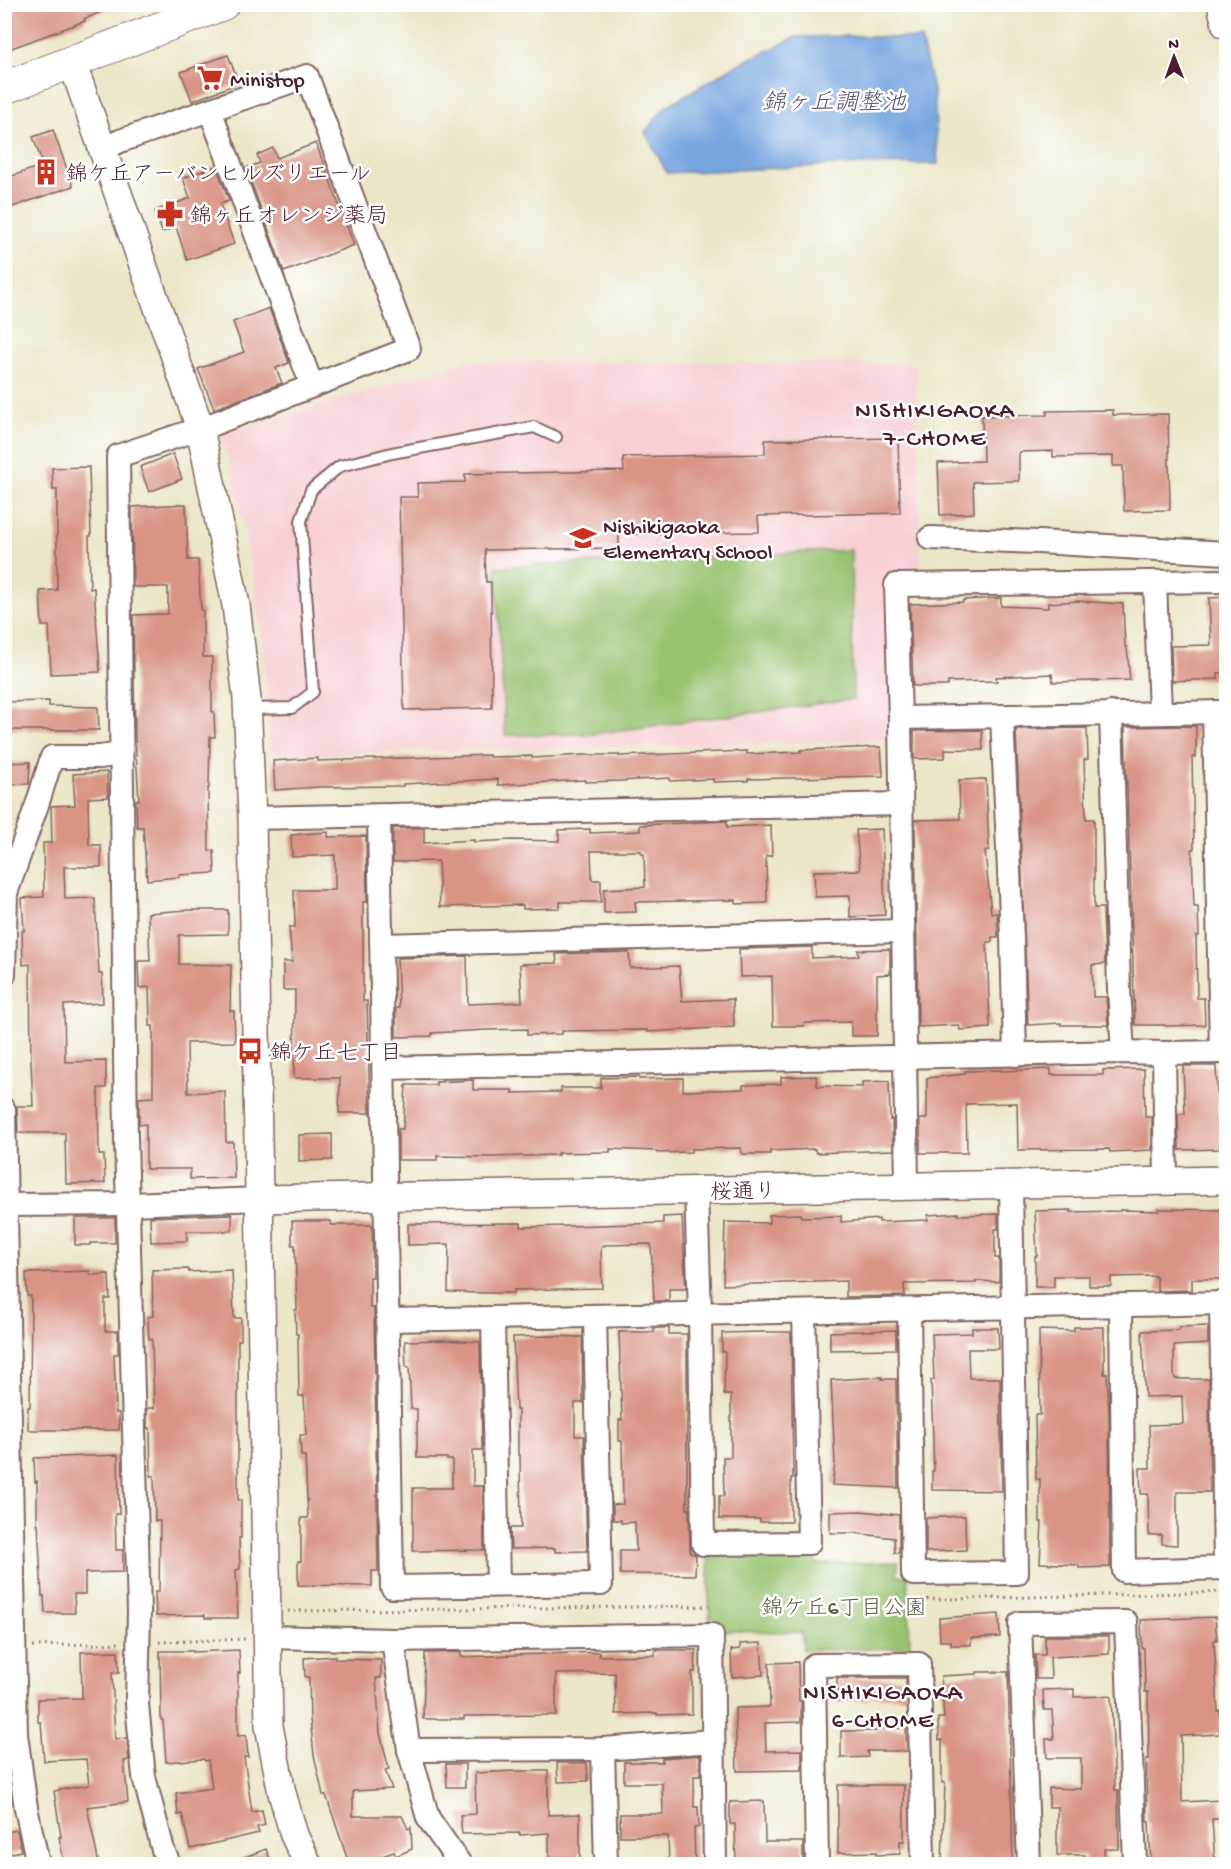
<svg xmlns="http://www.w3.org/2000/svg" width="1231" height="1869" font-family="'Gochi Hand','Klee One',sans-serif">
  <style>
    .built { fill: #f7cfd4 }
    .green { fill: #97c270; stroke: #70704e; stroke-width: 1.5 }
    .water { fill: #76a5df; stroke: #606285; stroke-width: 1.5 }
    .building { fill: #d99486 }
    .lines { fill: none; stroke-linecap: round; stroke-linejoin: round }
    .service-casing { stroke: #826562; stroke-width: 14 }
    .minor-casing { stroke: #826562; stroke-width: 26 }
    .tertiary-casing { stroke: #826562; stroke-width: 30 }
    .secondary-casing { stroke: #826562; stroke-width: 34 }
    .path { stroke: #826562; stroke-width: 3; stroke-dasharray: 1.5 4.5; stroke-linecap: butt }
    .service { stroke: #fff; stroke-width: 10 }
    .minor { stroke: #fff; stroke-width: 22 }
    .tertiary { stroke: #fff; stroke-width: 27 }
    .secondary { stroke: #fff; stroke-width: 32 }
    .labels { text-anchor: middle; stroke-width: 5; stroke-linejoin: round; paint-order: stroke }
    .poi-label { font-size: 22px; fill: #4a1f2b; stroke: #fff; text-anchor: start }
    .street-label { font-size: 22px; fill: #4a1f2b; stroke: #fff }
    .park-label { font-size: 22px; fill: #655843; stroke: #fff }
    .water-label { font-size: 24px; font-style: italic; fill: #5c5573; stroke: #fff }
    .neighbourhood-label { font-size: 24px; letter-spacing: 1.5px; fill: #4a1f2b; stroke: #fff }
  </style>
  <rect width="100%" height="100%" fill="#fff"/>
  <filter id="ink" filterUnits="userSpaceOnUse"><feTurbulence type="fractalNoise" baseFrequency=".0167" numOctaves="2"/><feDisplacementMap in="SourceGraphic" scale="12" xChannelSelector="R" yChannelSelector="G"/><feConvolveMatrix kernelMatrix="1 2 1 2 8 2 1 2 1" color-interpolation-filters="sRGB"/></filter>
  <filter id="wash" filterUnits="userSpaceOnUse"><feTurbulence type="fractalNoise" baseFrequency=".008" numOctaves="4" result="noise"/><feDisplacementMap in="SourceGraphic" scale="24" xChannelSelector="R" yChannelSelector="G"/><feGaussianBlur stdDeviation="1.35" result="paint"/><feColorMatrix in="noise" values="0 0 0 0 0 0 0 0 0 0 0 0 0 0 0 0 0 1.4 0 .05"/><feComposite in="paint" operator="in"/></filter>
  <g filter="url(#wash)">
    <rect width="100%" height="100%" fill="#ebe6c8"/>
    <path class="built" d="M468,361L916,364L921,573L887,576L891,740L270,755L264,651L253,576L239,503L221,434Z"/>
    <g class="green">
      <path d="M851,550L853,699L593,734L505,735L496,567Z"/>
      <path d="M815,1551L816,1564L898,1562L897,1576H908L910,1648L803,1650L802,1632L710,1631L708,1555Z"/>
    </g>
    <path class="water" d="M857,36L921,39L934,94L938,164L845,165L667,173L645,132L665,107L733,67L796,37Z"/>
    <g id="blocks">
      <g class="building">
        <path d="M12,4H118V5L84,19L85,21L4,51V7Z"/>
        <path d="M228,55L239,83L192,101L181,72Z"/>
        <path d="M53,130L73,186L4,210V179L43,165L33,137Z"/>
        <path d="M316,143L354,245L284,272L246,168L260,163L257,155L273,148L277,158Z"/>
        <path d="M216,166L229,201L220,204L234,244L187,260L176,227L162,232L155,211L190,198L183,178Z"/>
        <path d="M269,308L289,363L276,368L282,383L214,409L198,369L244,352L233,322Z"/>
        <path d="M1113,410V415L1168,414L1170,510L1124,511L1123,466H1113V456L1053,457V451L1019,452V481L973,482L974,513L940,515L938,463L983,461L982,416L1047,415V411Z"/>
        <path d="M898,438L900,513L758,516L759,532L619,534V548L485,550L486,582H491L492,708L404,710L399,497H418L417,483L465,482V474L624,471L623,457L765,454V440Z"/>
        <path d="M173,454L182,479L149,492L140,467Z"/>
        <path d="M89,467L91,536H89L90,589L94,588L100,672L51,674L49,626H42L40,591L57,590V490H53L52,468Z"/>
        <path d="M186,504L188,560H198L201,610H203V657H212V712H214L215,737H210L209,788H208L209,851L214,850L215,873L179,875V877L147,880L143,827H137L136,800H139L135,736L133,615L168,614V587H133L132,507Z"/>
        <path d="M1227,597V673H1218V679L1172,681L1171,646L1211,645L1209,598Z"/>
        <path d="M1001,598V606L1048,608V603L1078,601L1123,604L1125,647H1127L1130,680L1053,682L1052,674L996,677L997,681L948,682V686H913L910,604L963,602V600Z"/>
        <path d="M49,701V706L98,707L99,730H4V702Z"/>
        <path d="M1196,726V757H1192L1194,849H1192L1194,907H1198L1199,936H1196L1197,998H1204L1205,1025L1166,1026L1165,1025H1135L1125,727Z"/>
        <path d="M1087,728L1088,759L1084,760L1086,819H1094V908H1103L1105,964L1092,965L1093,997H1106L1108,1025H1061V1023L1028,1025L1016,729Z"/>
        <path d="M982,730L983,750L945,749V758L914,759V731Z"/>
        <path d="M881,747L883,776L748,779V781L713,782V779L670,781V778L620,781L585,782V780L498,785V779L403,784V786L319,787L275,790L273,761L318,758V761L489,755V757L532,756V758L584,755H619V756L747,751V754L801,752L800,750Z"/>
        <path d="M30,762L29,784L4,785V763Z"/>
        <path d="M107,772L108,797L88,798L89,845H101V867H64L65,899L95,898L99,974H102L103,1003L64,1005L65,1062L106,1061V1088H98L99,1155H104L105,1183L66,1184L65,1133H18L17,1106H33L31,1062L30,964L23,965L22,931H24L22,898L44,897L43,843H52L51,806L75,805L73,774Z"/>
        <path d="M986,779L989,850L985,851L991,913H997L998,937H992V942H987L990,1028L960,1030L959,1025L918,1027L915,820L960,819L959,780Z"/>
        <path d="M727,821V827L771,825L772,856H766L767,903L736,904V900L635,902L636,912L604,913V889L645,887L644,854H641V851H591L592,880H601V902H560V908L523,909V905L440,907L438,861L393,862V828H424V843L474,840V842L512,840L559,841V830L590,829V833L640,831V825Z"/>
        <path d="M882,829L885,915L850,917V896L815,897L814,871L860,870L856,830Z"/>
        <path d="M328,832V837L366,836L367,902H363V1001H367L370,1113H339L340,1078H294L295,990H283V962H292L289,927H295L294,890H335V855L292,857L291,835Z"/>
        <path d="M187,910H228V934L179,935V964L231,965L230,1011H234L235,1042L187,1043L188,1093L225,1091L226,1142H233L234,1178L190,1179V1169H146V1124L139,1125V1098L153,1097V1026H150L149,987L139,988L138,961H150L148,913Z"/>
        <path d="M812,947V958L859,956L858,950L890,949V974L877,975V1036H851V1022L804,1023V1026H773L772,976L740,977L739,949Z"/>
        <path d="M629,952L630,968L679,966L682,1001L733,999L734,1027L647,1032V1030L562,1031V1034L527,1035V1029L486,1030L432,1033V1036L396,1037V1008H399L397,958L467,956L468,1004L522,1002L520,964L557,963L556,954Z"/>
        <path d="M1183,1066H1216L1218,1113H1223L1224,1149L1179,1150L1178,1114H1185Z"/>
        <path d="M1051,1069V1075H1103V1070L1144,1069L1145,1117H1152V1150L1110,1152L1109,1149L1018,1150L1017,1103L966,1104L967,1153H920V1119H927V1078L965,1074V1071L1001,1070V1071Z"/>
        <path d="M816,1076L817,1086L862,1087V1082L889,1081L890,1120L892,1119L893,1150L816,1153L815,1149L770,1151V1154H742L741,1148L691,1149V1152L657,1153L656,1151L610,1149V1152L557,1153L558,1155L492,1157L437,1156V1160H398V1129H403L406,1085H436V1082L473,1080V1090H512V1093L561,1092V1088H601V1078L639,1077V1079L683,1078V1091L743,1089V1085L781,1084V1077Z"/>
        <path d="M332,1134V1160L299,1161V1135Z"/>
        <path d="M1159,1209L1227,1210V1279H1192V1290L1157,1291V1278L1155,1276L1111,1277V1286H1089V1276H1054V1287H1035V1256H1037L1035,1211L1071,1210V1212L1120,1211V1210L1159,1211Z"/>
        <path d="M958,1213V1215L998,1214V1229H995V1258H999V1282L976,1281V1283L904,1284L905,1296L846,1297V1281L723,1285L725,1222L769,1223V1215L801,1214V1217L841,1216V1222L879,1219V1222L928,1220V1215Z"/>
        <path d="M232,1214V1231H187V1241L151,1242L150,1217Z"/>
        <path d="M682,1216L686,1289H669V1301H654L651,1244L604,1245V1246H601L602,1288L514,1290V1293H486L448,1292L449,1244L408,1245V1224L521,1223V1227L571,1226L663,1223V1217Z"/>
        <path d="M75,1218H115V1243H90V1245H75Z"/>
        <path d="M292,1221H331V1225H372L373,1277H370V1308H374L378,1571H372V1586L298,1585V1561H301V1518H308L305,1456H301L300,1435H306L304,1396H299L298,1334H296L295,1310H297L295,1245H292Z"/>
        <path d="M188,1269L189,1272L232,1270L234,1318H241V1340H238V1500H241V1538H239L240,1569L236,1570L238,1618H205V1615L156,1616L155,1592H159L160,1521H155L154,1476H151L150,1428H147V1408H154L152,1339H149L148,1317L153,1316L152,1270Z"/>
        <path d="M90,1271V1275L109,1274L110,1299H105V1331H118V1354H114L116,1413H119V1430H28V1407H30L31,1296H27L26,1273Z"/>
        <path d="M1208,1326V1344L1174,1346V1374L1175,1379H1209L1210,1492H1177V1545L1162,1544V1535H1149L1148,1494H1141L1140,1468H1150L1149,1425L1183,1424L1182,1396L1145,1397L1142,1331L1179,1330V1327Z"/>
        <path d="M1074,1327H1104V1374H1107L1109,1416L1110,1567L1079,1568V1565L1040,1563L1042,1522H1040V1479H1036L1035,1415H1040L1039,1330L1074,1331Z"/>
        <path d="M654,1328H669V1334H687V1509H689L690,1553L696,1555L695,1575L620,1574V1551H636L635,1522L621,1523V1520H613V1505L623,1504L622,1441H619V1420H622L619,1332H654Z"/>
        <path d="M972,1328H998L999,1349H968L969,1378H1000L1002,1491L932,1490V1471H934L931,1380H934L932,1334L972,1333Z"/>
        <path d="M896,1330V1349L830,1350V1332Z"/>
        <path d="M761,1332H791L793,1478H791V1522H760V1519H719V1496H724L723,1457H731V1395H724L725,1352H722V1333Z"/>
        <path d="M551,1336L582,1337L583,1403H575V1436H584L587,1551L555,1552V1548L511,1549L510,1528H521L520,1455H518V1410H516L513,1337Z"/>
        <path d="M442,1340L480,1342L482,1450H473V1486H483L484,1550L413,1551V1488H452V1460H447V1458H417V1409H411L409,1367H406L405,1341Z"/>
        <path d="M882,1377V1379H896L898,1488L832,1485L835,1464L831,1380Z"/>
        <path d="M118,1455L119,1514H115L116,1550H123V1572L85,1573V1594H74L75,1613H45L44,1596H42L38,1524H37V1481L35,1482L34,1458Z"/>
        <path d="M861,1511L899,1515V1553H895L894,1538L854,1533H830V1512Z"/>
        <path d="M965,1516L966,1550L926,1552V1518Z"/>
        <path d="M999,1614L1000,1637L971,1638V1645H951V1641H940L939,1618Z"/>
        <path d="M1215,1617L1217,1640H1214L1218,1711H1220L1221,1734L1181,1736L1182,1802L1221,1800L1222,1819H1212L1215,1864H1151L1149,1822H1147L1146,1759H1149L1148,1692H1145L1144,1648H1142L1141,1620Z"/>
        <path d="M1045,1636H1109V1654L1050,1657L1051,1679H1036L1035,1655H1045Z"/>
        <path d="M761,1643L763,1675L732,1677L731,1650L740,1649V1644Z"/>
        <path d="M239,1650L240,1673H238V1736L246,1735L248,1757H244L252,1812L262,1810L265,1825L257,1827L259,1833L190,1849L182,1814L178,1815L176,1793L212,1788L208,1760L205,1761L204,1759L166,1762L163,1720H161L160,1651H193V1652Z"/>
        <path d="M655,1650H696L695,1672H692V1714L657,1715V1713L616,1714L615,1673L556,1674V1715L464,1716V1719H423L425,1653L461,1652V1657L599,1652V1656L655,1655Z"/>
        <path d="M118,1651L119,1673H112L115,1739L127,1738L129,1760L124,1761L128,1802L87,1807L99,1864H76V1860L64,1862L59,1837H61L54,1791L89,1785L86,1759L44,1761L41,1722H38V1699L82,1698L81,1652Z"/>
        <path d="M335,1656V1659L381,1660V1678H376L380,1733L389,1769L385,1770L392,1789L353,1791V1816H402L408,1829L411,1827L412,1849L396,1856L394,1852L359,1864H349L326,1795H323L314,1755L310,1719L309,1677H305L304,1658Z"/>
        <path d="M798,1662L799,1701H801V1722L765,1723L766,1751L802,1750V1770L737,1771L735,1708L770,1707L769,1663Z"/>
        <path d="M977,1672H1008L1013,1864H942L945,1783H942V1740H939L938,1718H944L941,1676L977,1674Z"/>
        <path d="M837,1678H906V1697H868V1701H837Z"/>
        <path d="M1074,1689V1697L1111,1696L1115,1790H1118L1119,1849H1104L1105,1861L1085,1862V1855H1057V1807H1049V1788L1081,1789V1758H1047L1046,1739H1054L1052,1710H1044L1043,1690Z"/>
        <path d="M906,1728L907,1751H867L868,1757L841,1758V1731H876V1729Z"/>
        <path d="M700,1755V1776H694V1807H698L699,1827L694,1828L695,1864H669L668,1836H620V1814H663L662,1783H624V1762H662V1758Z"/>
        <path d="M557,1763H587L588,1781L558,1782Z"/>
        <path d="M446,1764H465V1787H447Z"/>
        <path d="M516,1771H548V1815L580,1814V1864H549V1833L520,1835V1833L462,1834L460,1815L476,1814L475,1773Z"/>
        <path d="M838,1785H904V1841H900V1854L876,1855V1852L838,1853Z"/>
        <path d="M764,1801L765,1842H803V1863L736,1864L735,1824H730V1802Z"/>
        <path d="M17,1830L21,1851L4,1855V1832Z"/>
        <path d="M266,1849L272,1864H227Z"/>
      </g>
    </g>
  </g>
  <g filter="url(#ink)">
    <use href="#blocks" fill-opacity="0" stroke="#826562" stroke-width="1.5"/>
    <g class="lines">
      <g class="service-casing">
        <path id="service" d="M248,709L292,708L313,692L301,521L311,490L340,466L392,453L534,427L556,437"/>
      </g>
      <g class="minor-casing">
        <g id="minor">
          <path d="M210,110L312,386"/>
          <path d="M102,150L120,141L307,76L409,349L213,424L118,456L126,1138L139,1612L137,1704L144,1777L163,1850L169,1864"/>
          <path d="M930,538L1039,542L1226,553"/>
          <path d="M1155,582L1160,712"/>
          <path d="M1214,712L1221,1052"/>
          <path d="M1111,713L1119,989L1123,1052"/>
          <path d="M1002,716L1012,937L1015,1055"/>
          <path d="M900,718L1226,712"/>
          <path d="M379,816L392,1587L601,1584L595,1316"/>
          <path d="M252,818L901,804"/>
          <path d="M382,945L902,931"/>
          <path d="M4,975L6,893L38,802L52,757H100L121,754"/>
          <path d="M1164,1053L1166,1181"/>
          <path d="M385,1068L1123,1052L1164,1053L1226,1052"/>
          <path d="M4,1110L16,1734L26,1808L38,1864"/>
          <path d="M907,1186L900,718L896,585L1226,581"/>
          <path d="M696,1191L700,1314L703,1544L809,1543L804,1312"/>
          <path d="M6,1205L129,1204L260,1199"/>
          <path d="M1121,1306L1124,1571L1225,1568L1221,1304"/>
          <path d="M909,1310L913,1574L1017,1573L1011,1184"/>
          <path d="M493,1318L498,1585"/>
          <path d="M388,1320L1226,1303"/>
          <path d="M268,1637L393,1640L712,1635L715,1864"/>
          <path d="M393,1640L409,1750L428,1818L460,1864"/>
          <path d="M603,1749L606,1864"/>
          <path d="M409,1750L603,1749L713,1741"/>
          <path d="M817,1864L814,1665L919,1664L923,1864"/>
          <path d="M1029,1864L1020,1623L1126,1622L1135,1864"/>
        </g>
      </g>
      <g class="tertiary-casing">
        <g id="tertiary">
          <path d="M1221,4L1226,25"/>
          <path d="M72,62L200,428L236,605L247,699L252,818L269,1726L282,1793L294,1835L308,1864"/>
          <path d="M260,1199L1226,1180"/>
        </g>
      </g>
      <g class="secondary-casing">
        <path id="secondary" d="M4,88L223,4"/>
      </g>
      <g class="path">
        <path d="M909,1600L1226,1592"/>
        <path d="M288,1611L709,1606"/>
        <path d="M159,1642L246,1639"/>
        <path d="M33,1646L120,1643"/>
      </g>
      <use href="#service" class="service"/>
      <use href="#minor" class="minor"/>
      <use href="#tertiary" class="tertiary"/>
      <use href="#secondary" class="secondary"/>
    </g>
  </g>
  <defs>
    <g id="supermarket-bare" transform="scale(2.07)"><path d="M-6-5.5h2.5l.6 2H6L4.5 2H-2.5L-4.4-4H-6ZM-1.5 3.2a1.3 1.3 0 1 0 .1 0ZM3 3.2a1.3 1.3 0 1 0 .1 0Z" fill="#c8321e" stroke="#fff" stroke-width="2.5" paint-order="stroke"/></g>
    <g id="building-bare" transform="scale(2.07)"><path d="M-4-6H4V6H1V3H-1V6H-4ZM-2.5-4.3h1.7v1.8h-1.7ZM.8-4.3h1.7v1.8H.8ZM-2.5-1h1.7V.8h-1.7ZM.8-1h1.7V.8H.8Z" fill="#c8321e" stroke="#fff" stroke-width="2.5" paint-order="stroke"/></g>
    <g id="pharmacy-bare" transform="scale(2.07)"><path d="M-2-6h4v4h4v4h-4v4h-4v-4h-4v-4h4Z" fill="#c8321e" stroke="#fff" stroke-width="2.5" paint-order="stroke"/></g>
    <g id="school-bare" transform="scale(2.07)"><path d="M0-5L7-2L0 1L-7-2ZM-4 1L0 2.5L4 1V4Q0 6-4 4Z" fill="#c8321e" stroke="#fff" stroke-width="2.5" paint-order="stroke"/></g>
    <g id="bus-bare" transform="scale(2.07)"><path d="M-5-6H5V4H4V6H2V4H-2V6H-4V4H-5ZM-3.5-4V0h7V-4ZM-3.5 1.2v1.5H-2V1.2ZM2 1.2v1.5H3.5V1.2Z" fill="#c8321e" stroke="#fff" stroke-width="2.5" paint-order="stroke"/></g>
  </defs>
  <g fill-rule="evenodd">
    <use href="#supermarket-bare" x="210" y="78"/>
    <use href="#building-bare" x="46" y="172"/>
    <use href="#pharmacy-bare" x="170" y="214"/>
    <use href="#school-bare" x="583" y="538"/>
    <use href="#bus-bare" x="250" y="1051"/>
  </g>
  <g class="labels">
    <g class="poi-label">
      <text x="230" y="86">Ministop</text>
      <text x="66" y="180">錦ケ丘アーバンヒルズリエール</text>
      <text x="190" y="222">錦ヶ丘オレンジ薬局</text>
      <text x="603" y="533">Nishikigaoka<tspan x="603" dy="25">Elementary School</tspan></text>
      <text x="270" y="1059">錦ケ丘七丁目</text>
    </g>
    <g class="street-label">
      <text transform="translate(743 1190) rotate(-1)" y="8">桜通り</text>
    </g>
    <g class="park-label">
      <text x="844" y="1614">錦ケ丘6丁目公園</text>
    </g>
    <g class="water-label">
      <text x="834" y="109">錦ヶ丘調整池</text>
    </g>
    <g class="neighbourhood-label">
      <text x="935" y="417">NISHIKIGAOKA<tspan x="935" dy="28">7-CHOME</tspan></text>
      <text x="883" y="1699">NISHIKIGAOKA<tspan x="883" dy="28">6-CHOME</tspan></text>
    </g>
  </g>
  <rect width="1231" height="1869" fill="none" stroke="#fff" stroke-width="24"/>
  <g transform="translate(1174 57) rotate(359)" stroke="#ffffff" stroke-width="4.5" paint-order="stroke">
  <path d="M0-4.5L10 22L0 15L-10 22Z" fill="#4a1f2b"/>
  <text y="-9" font-size="16" font-weight="bold" text-anchor="middle" fill="#4a1f2b">N</text>
  </g>
</svg>
